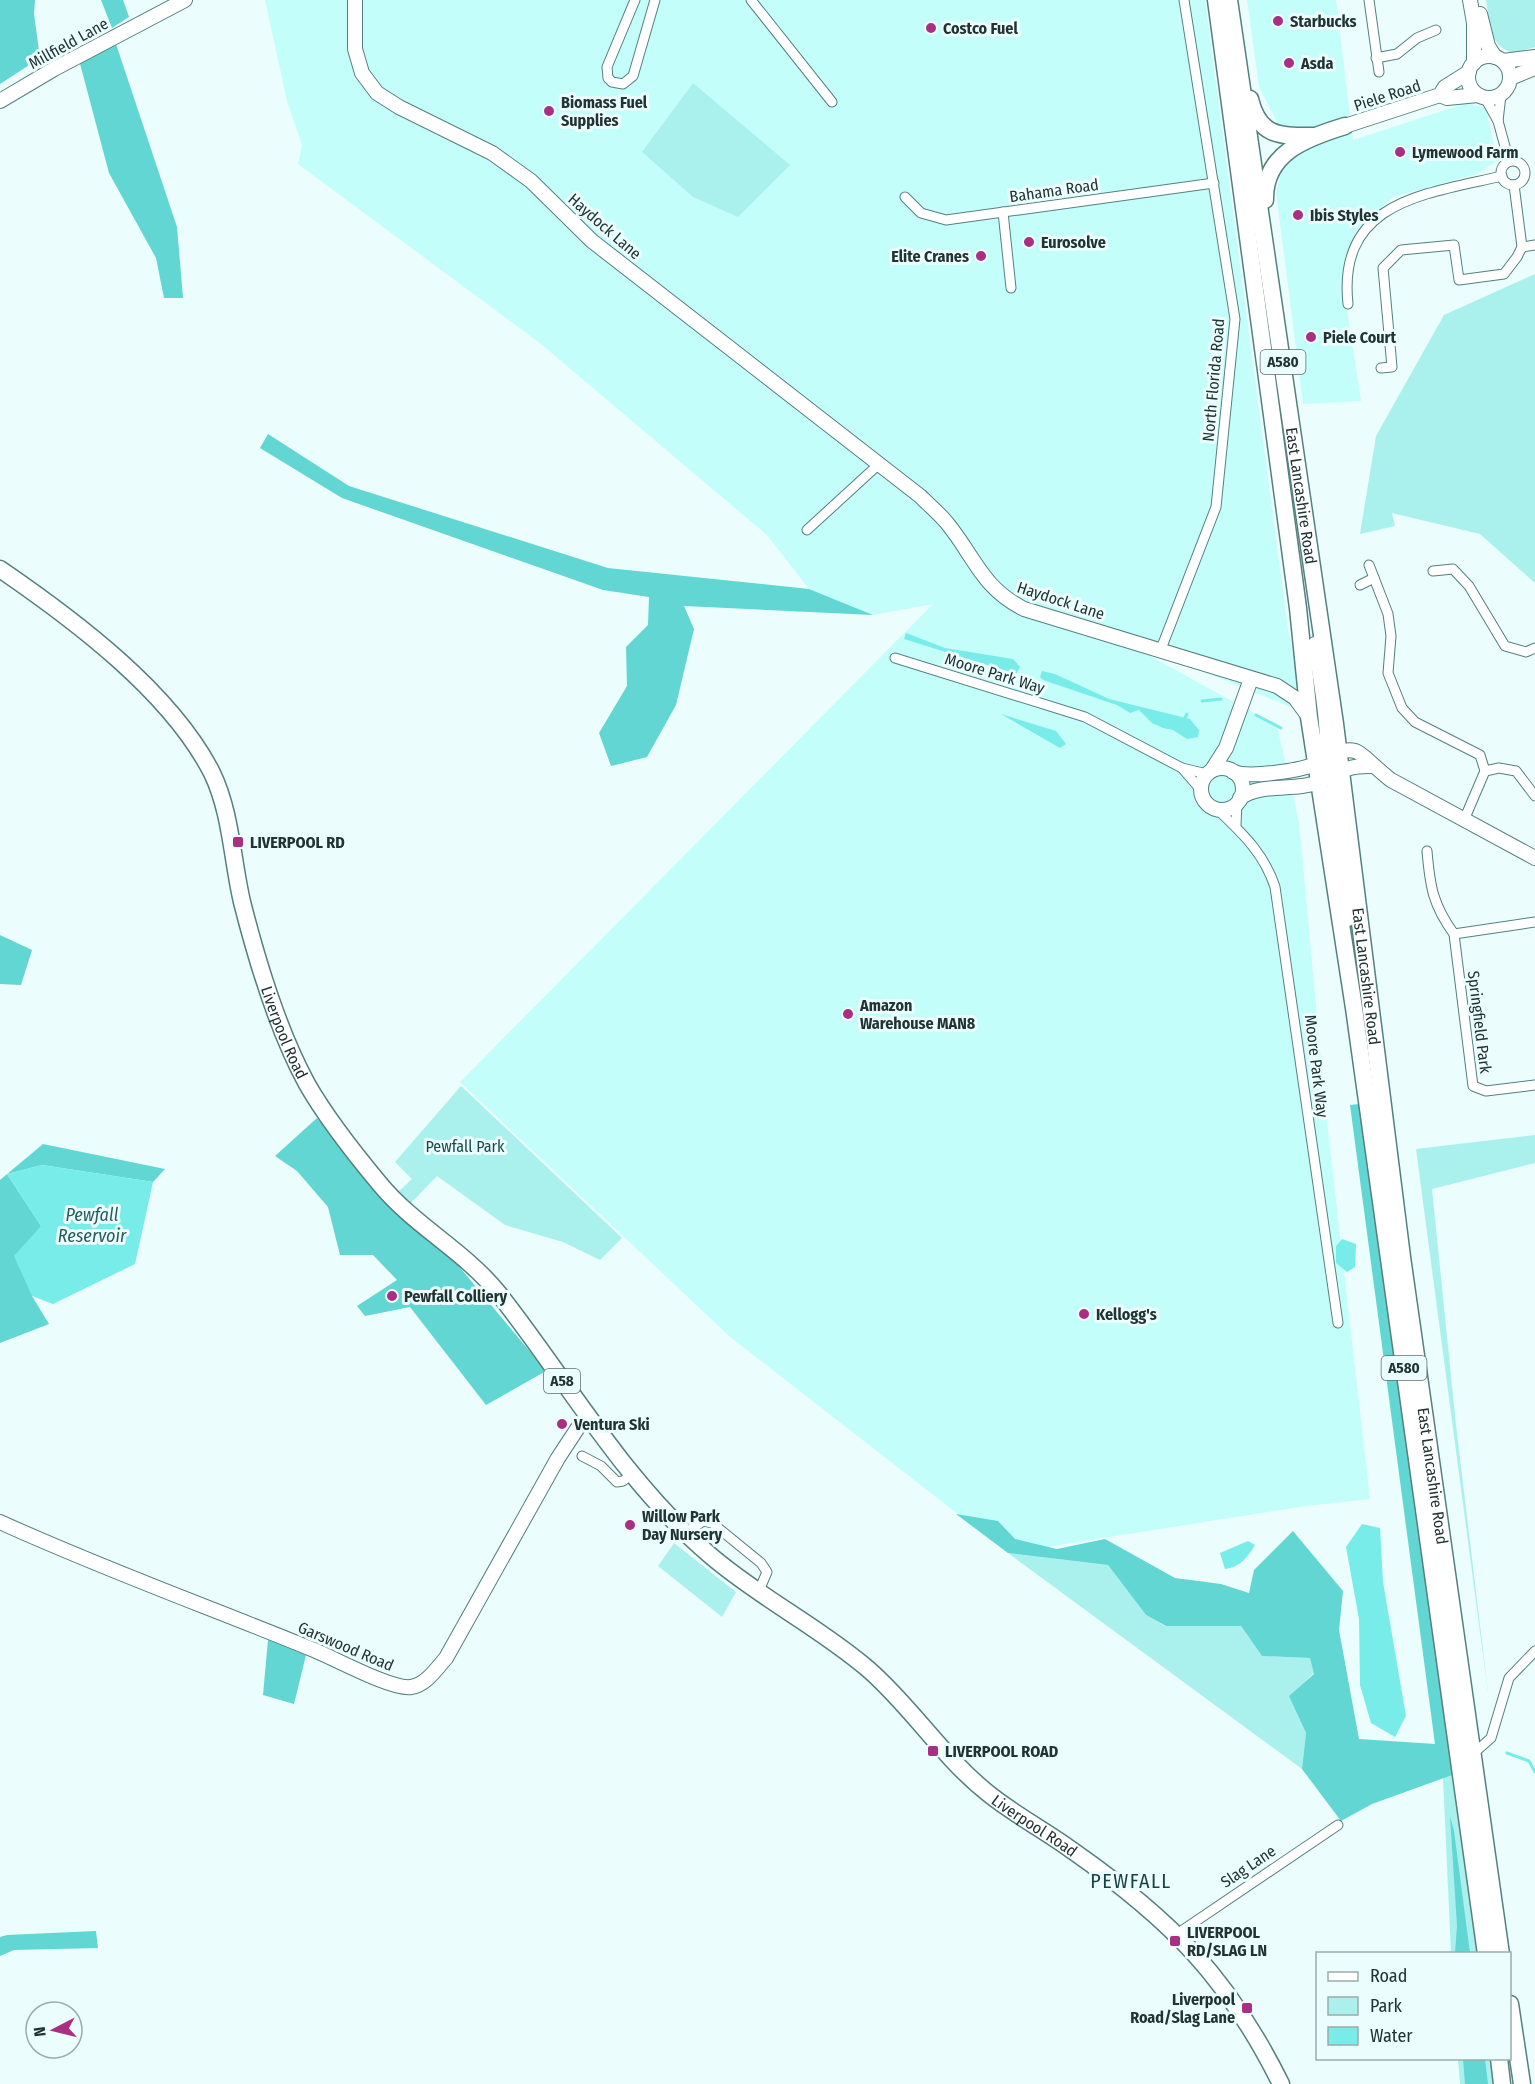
<svg xmlns="http://www.w3.org/2000/svg" width="1535" height="2084" font-family="'Fira Sans Condensed',sans-serif">
  <style>
    .built { fill: #c4fefb }
    .green { fill: #aaf1ee }
    .forest { fill: #61d6d3 }
    .water { fill: #78ece8 }
    .lines { fill: none; stroke-linecap: round; stroke-linejoin: round }
    .stream { stroke: #78ece8; stroke-width: 3 }
    .street-casing { stroke: #54807e; stroke-width: 11 }
    .secondary-casing { stroke: #54807e; stroke-width: 16 }
    .highway-casing { stroke: #54807e; stroke-width: 19 }
    .street { stroke: #fff; stroke-width: 9 }
    .secondary { stroke: #fff; stroke-width: 14 }
    .highway { stroke: #fff; stroke-width: 16 }
    .poi-dot { fill: #a92f84; stroke: #ebfdfc; stroke-width: 2 }
    .labels { text-anchor: middle; stroke-width: 6; stroke-linejoin: round; paint-order: stroke }
    .shield { fill: #ebfdfc; stroke: #5e706f; stroke-width: 1.5 }
    .shield-label { font-size: 15px; font-weight: bold; fill: #213332 }
    .poi-label { font-size: 16px; font-weight: bold; fill: #213332; stroke: #ebfdfc; text-anchor: start }
    .street-label { font-size: 16px; fill: #213332; stroke: #ebfdfc }
    .park-label { font-size: 16px; fill: #174b4a; stroke: #ebfdfc }
    .water-label { font-size: 18px; font-style: italic; fill: #285b59; stroke: #ebfdfc }
    .quarter-label { font-size: 20px; letter-spacing: 1.5px; fill: #174443; stroke: #ebfdfc }
  </style>
  <rect width="100%" height="100%" fill="#ebfdfc"/>
  <g class="built">
    <path d="M265,0H1205L1288,630L1308,714L1180,662L1143,652L1277,726L1299,822L1326,1113L1370,1499L1306,1506L1008,1553L729,1336L460,1082L933,604L873,615L809,589L768,536L541,344L298,164L302,145L287,101Z"/>
    <path d="M1247,0H1336L1353,140L1467,103L1486,108L1497,161L1477,174L1393,197L1355,232L1343,282L1361,401L1303,404L1276,192L1283,166L1277,122L1259,87Z"/>
  </g>
  <g class="green">
    <path d="M1486,0H1535V47L1514,53C1488,47 1490,21 1486,0Z"/>
    <path d="M693,83L790,165L738,217L693,197L642,152Z"/>
    <path d="M1535,274V583L1480,534L1392,513L1395,526L1360,534L1376,436L1444,315Z"/>
    <path d="M461,1086L622,1238L600,1260L563,1242L505,1225L437,1176L410,1204L398,1192L412,1179L395,1162Z"/>
    <path d="M1535,1135V1163L1432,1189L1456,1425L1489,1700L1416,1149Z"/>
    <path d="M674,1543L736,1592L722,1617L658,1566Z"/>
    <path d="M1008,1553L1108,1565L1146,1615L1165,1626H1241L1262,1656L1310,1658L1314,1673L1290,1696L1306,1733L1302,1769Z"/>
    <path d="M1455,1774L1478,1953H1451L1443,1778Z"/>
    <path d="M1458,2059H1492L1496,2084H1460Z"/>
  </g>
  <g class="forest">
    <path d="M0,0H35L34,14L40,58L0,84Z"/>
    <path d="M101,0H123L129,17L112,28Z"/>
    <path d="M114,38L177,227L183,298H164L156,258L109,173L78,56Z"/>
    <path d="M268,434L349,486L608,568L809,589L873,615L684,606L694,629L676,705L647,757L611,766L599,733L627,686L626,647L648,625L649,597L603,590L342,498L260,448Z"/>
    <path d="M0,935L32,950L21,985L0,984Z"/>
    <path d="M1359,1104L1455,1774L1372,1804L1341,1821L1302,1769L1306,1733L1289,1696L1314,1674L1310,1658L1262,1656L1241,1626H1166L1146,1615L1108,1565L1008,1553L956,1514L998,1521L1015,1539L1057,1549L1105,1539L1175,1578L1221,1584L1249,1593L1254,1570L1293,1531L1343,1591L1339,1630L1359,1739L1435,1744L1350,1105Z"/>
    <path d="M317,1118L392,1208L447,1252L546,1371L486,1405L410,1307L365,1316L357,1306L397,1280L373,1255H340L328,1207L297,1171L275,1156Z"/>
    <path d="M43,1144L165,1169L153,1182L42,1165L7,1174L41,1226L32,1296L49,1324L0,1343V1180Z"/>
    <path d="M268,1640L306,1655L294,1704L263,1695Z"/>
    <path d="M1450,1816L1454,1831L1470,1953H1455L1457,1926Z"/>
    <path d="M96,1931L98,1948L14,1950L0,1956V1937L7,1935Z"/>
    <path d="M1463,2059H1485L1488,2084H1465Z"/>
  </g>
  <g class="water">
    <path d="M906,633L945,648L1013,659L1020,667L1017,673H1013L904,639Z"/>
    <path d="M1042,671L1055,674L1109,699L1190,719L1199,730L1198,737L1187,739L1173,730L1163,728L1152,723L1139,710L1130,713L1117,705L1043,680L1040,677Z"/>
    <path d="M1001,714L1056,731L1066,744L1060,748Z"/>
    <path d="M42,1165L153,1182L135,1264L53,1304L32,1296L14,1256L41,1226L7,1174Z"/>
    <path d="M1342,1239L1356,1244L1355,1267L1347,1272L1336,1263V1246Z"/>
    <path d="M1362,1524L1380,1528L1383,1582L1406,1716L1395,1737L1371,1723L1360,1685L1359,1619L1346,1547Z"/>
    <path d="M1248,1541L1255,1545C1247,1558 1240,1567 1225,1569L1220,1553Z"/>
  </g>
  <g class="lines">
    <g class="stream">
      <path d="M1202,701L1221,699"/>
      <path d="M1256,715L1281,728"/>
      <path d="M1185,718L1187,714"/>
      <path d="M1507,1753L1529,1761L1535,1772"/>
    </g>
    <g class="street-casing">
      <g id="street">
        <path d="M635,0L607,67L608,78L612,82L623,84L633,76L655,0"/>
        <path d="M751,0L832,102"/>
        <path d="M1369,0L1379,72"/>
        <path d="M1376,58L1397,54L1417,38L1436,30"/>
        <path d="M1485,98L1498,121L1509,161"/>
        <path d="M1498,121L1501,95"/>
        <circle cx="1513" cy="173" r="12"/>
        <path d="M905,197L921,213L946,220L1214,183"/>
        <path d="M1003,212L1011,288"/>
        <path d="M1522,247L1535,245"/>
        <path d="M1348,304C1337,201 1425,194 1502,176"/>
        <path d="M1381,368L1392,367L1383,268L1401,250L1454,245L1459,280L1504,274L1517,257L1522,247L1514,185"/>
        <path d="M807,530L879,464"/>
        <path d="M1369,565L1388,614L1391,636L1388,673L1402,708L1415,722L1480,755L1485,771L1464,820"/>
        <path d="M1433,571L1453,569L1469,586L1505,646L1526,652L1535,648"/>
        <path d="M1360,585L1374,578"/>
        <path d="M1161,649L1216,507L1235,319L1184,0"/>
        <path d="M895,658L1085,717L1182,768L1207,774"/>
        <path d="M1182,768L1201,790"/>
        <path d="M1485,771L1499,768L1516,771L1535,796"/>
        <path d="M1217,809C1242,833 1264,853 1275,887L1338,1323"/>
        <path d="M1236,825L1237,803"/>
        <path d="M1427,851C1430,887 1433,905 1454,934L1473,1086L1486,1091L1535,1085"/>
        <path d="M1454,934L1535,922"/>
        <path d="M582,1456L601,1466L617,1482L623,1481L632,1474"/>
        <path d="M686,1533L703,1521L712,1523L761,1563L767,1572L758,1593"/>
        <path d="M1474,1753L1491,1738L1509,1678L1535,1651"/>
        <path d="M1177,1934L1338,1825"/>
      </g>
    </g>
    <g class="secondary-casing">
      <g id="secondary">
        <path d="M355,0V49L362,73L377,93L399,107L492,153L531,181L592,241L920,496C929,505 939,513 947,523C975,557 981,587 1024,609L1277,686L1295,698L1309,717"/>
        <path d="M1470,0L1474,23V63"/>
        <path d="M1480,14L1488,46L1495,57"/>
        <circle cx="1489" cy="77" r="21"/>
        <path d="M1503,61L1535,57"/>
        <path d="M1510,78L1535,68"/>
        <path d="M1440,95L1447,98L1478,95"/>
        <path d="M0,101L54,69L185,0"/>
        <path d="M1345,126L1440,95L1445,87L1469,72"/>
        <path d="M1315,644C1319,674 1338,762 1318,782"/>
        <path d="M1334,765L1336,826L1348,919"/>
        <circle cx="1222" cy="789" r="21"/>
        <path d="M1212,770L1226,748L1251,679"/>
        <path d="M1233,772C1250,778 1298,771 1316,764C1328,760 1341,747 1355,751C1361,752 1382,774 1391,780L1535,858"/>
        <path d="M1240,798C1262,782 1294,792 1319,782C1341,773 1345,765 1372,766"/>
        <path d="M0,1522C103,1569 209,1607 314,1650C334,1658 392,1690 411,1687C426,1685 437,1668 446,1658L558,1458L581,1423L588,1418"/>
      </g>
    </g>
    <g class="highway-casing">
      <g id="highway">
        <path d="M1216,0L1298,608L1309,717L1354,1008L1486,1954"/>
        <path id="s1" d="M1229,0L1335,724L1402,1257L1501,1954"/>
        <path d="M1250,99C1259,137 1280,136 1313,136"/>
        <path d="M1265,200C1264,153 1306,138 1345,126"/>
        <path id="s2" d="M0,569C73,619 171,692 212,773C231,812 232,859 242,902C257,961 278,1031 307,1084C327,1119 354,1153 379,1183C414,1226 465,1251 499,1294C568,1382 624,1482 711,1556C760,1598 819,1627 868,1669C912,1707 943,1758 989,1794C1015,1815 1046,1831 1073,1851C1170,1919 1228,1977 1281,2084"/>
        <path d="M1510,2004L1522,2084"/>
        <path d="M1499,2058L1502,2084"/>
      </g>
    </g>
    <use href="#street" class="street"/>
    <use href="#secondary" class="secondary"/>
    <use href="#highway" class="highway"/>
  </g>
  <g class="poi-dot">
    <circle cx="1278" cy="21" r="6"/>
    <circle cx="931" cy="28" r="6"/>
    <circle cx="1289" cy="63" r="6"/>
    <circle cx="549" cy="111" r="6"/>
    <circle cx="1400" cy="152" r="6"/>
    <circle cx="1298" cy="215" r="6"/>
    <circle cx="1029" cy="242" r="6"/>
    <circle cx="981" cy="256" r="6"/>
    <circle cx="1311" cy="337" r="6"/>
    <rect x="232" y="836" width="12" height="12" rx="3"/>
    <circle cx="848" cy="1014" r="6"/>
    <circle cx="392" cy="1296" r="6"/>
    <circle cx="1084" cy="1314" r="6"/>
    <circle cx="562" cy="1424" r="6"/>
    <circle cx="630" cy="1525" r="6"/>
    <rect x="927" y="1745" width="12" height="12" rx="3"/>
    <rect x="1169" y="1935" width="12" height="12" rx="3"/>
    <rect x="1241" y="2002" width="12" height="12" rx="3"/>
  </g>
  <g class="labels">
    <g class="shield">
      <rect x="1260.5" y="350" width="45" height="24" rx="4.5"/>
      <rect x="1381.5" y="1356" width="45" height="24" rx="4.5"/>
      <rect x="544" y="1369" width="36" height="24" rx="4.5"/>
    </g>
    <g class="shield-label">
      <text x="1283" y="367">A580</text>
      <text x="1404" y="1373">A580</text>
      <text x="562" y="1386">A58</text>
    </g>
    <g class="poi-label">
      <text x="1290" y="27">Starbucks</text>
      <text x="943" y="34">Costco Fuel</text>
      <text x="1301" y="69">Asda</text>
      <text x="561" y="108">Biomass Fuel<tspan x="561" dy="18">Supplies</tspan></text>
      <text x="1412" y="158">Lymewood Farm</text>
      <text x="1310" y="221">Ibis Styles</text>
      <text x="1041" y="248">Eurosolve</text>
      <text x="969" y="262" text-anchor="end">Elite Cranes</text>
      <text x="1323" y="343">Piele Court</text>
      <text x="250" y="848">LIVERPOOL RD</text>
      <text x="860" y="1011">Amazon<tspan x="860" dy="18">Warehouse MAN8</tspan></text>
      <text x="404" y="1302">Pewfall Colliery</text>
      <text x="1096" y="1320">Kellogg's</text>
      <text x="574" y="1430">Ventura Ski</text>
      <text x="642" y="1522">Willow Park<tspan x="642" dy="18">Day Nursery</tspan></text>
      <text x="945" y="1757">LIVERPOOL ROAD</text>
      <text x="1187" y="1938">LIVERPOOL<tspan x="1187" dy="18">RD/SLAG LN</tspan></text>
      <text x="1235" y="2005" text-anchor="end">Liverpool<tspan x="1235" dy="18">Road/Slag Lane</tspan></text>
    </g>
    <g class="street-label">
      <text transform="translate(68 43) rotate(-29)" y="6">Millfield Lane</text>
      <text transform="translate(1387 95) rotate(-18)" y="6">Piele Road</text>
      <text transform="translate(1054 190) rotate(-8)" y="6">Bahama Road</text>
      <text transform="translate(605 226) rotate(41)" y="6">Haydock Lane</text>
      <text transform="translate(1213 380) rotate(-85)" y="6">North Florida Road</text>
      <text dy="6" stroke="none"><textPath href="#s1" startOffset="501">East Lancashire Road</textPath></text>
      <text transform="translate(1061 600) rotate(18)" y="6">Haydock Lane</text>
      <text transform="translate(995 673) rotate(17)" y="6">Moore Park Way</text>
      <text dy="6" stroke="none"><textPath href="#s1" startOffset="986">East Lancashire Road</textPath></text>
      <text transform="translate(1480 1022) rotate(83)" y="6">Springfield Park</text>
      <text dy="6" stroke="none"><textPath href="#s2" startOffset="567">Liverpool Road</textPath></text>
      <text transform="translate(1317 1066) rotate(83)" y="6">Moore Park Way</text>
      <text dy="6" stroke="none"><textPath href="#s1" startOffset="1490">East Lancashire Road</textPath></text>
      <text transform="translate(346 1646) rotate(23)" y="6">Garswood Road</text>
      <text dy="6" stroke="none"><textPath href="#s2" startOffset="1671">Liverpool Road</textPath></text>
      <text transform="translate(1248 1866) rotate(-34)" y="6">Slag Lane</text>
    </g>
    <g class="park-label">
      <text x="465" y="1152">Pewfall Park</text>
    </g>
    <g class="water-label">
      <text x="92" y="1221">Pewfall<tspan x="92" dy="21">Reservoir</tspan></text>
    </g>
    <g class="quarter-label">
      <text x="1131" y="1888">PEWFALL</text>
    </g>
  </g>
  <rect x="1316" y="1952" width="195" height="108" fill="#ebfdfc" stroke="#9aacab" stroke-width="1.5"/>
  <rect x="1328" y="1972" width="30" height="9" fill="#ffffff" stroke="#9aacab" stroke-width="1.5"/>
  <text x="1370" y="1982" font-size="18" fill="#213332">Road</text>
  <rect x="1328" y="1997" width="30" height="18" fill="#aaf1ee" stroke="#9aacab" stroke-width="1.5"/>
  <text x="1370" y="2012" font-size="18" fill="#213332">Park</text>
  <rect x="1328" y="2027" width="30" height="18" fill="#78ece8" stroke="#9aacab" stroke-width="1.5"/>
  <text x="1370" y="2042" font-size="18" fill="#213332">Water</text>
  <g transform="translate(54 2030) rotate(263)"><circle r="28" fill="#ebfdfc" stroke="#9aacab" stroke-width="1.5"/>
  <path d="M0-4.5L10 22L0 15L-10 22Z" fill="#a92f84"/>
  <text y="-9" font-size="16" font-weight="bold" text-anchor="middle" fill="#213332">N</text>
  </g>
</svg>
